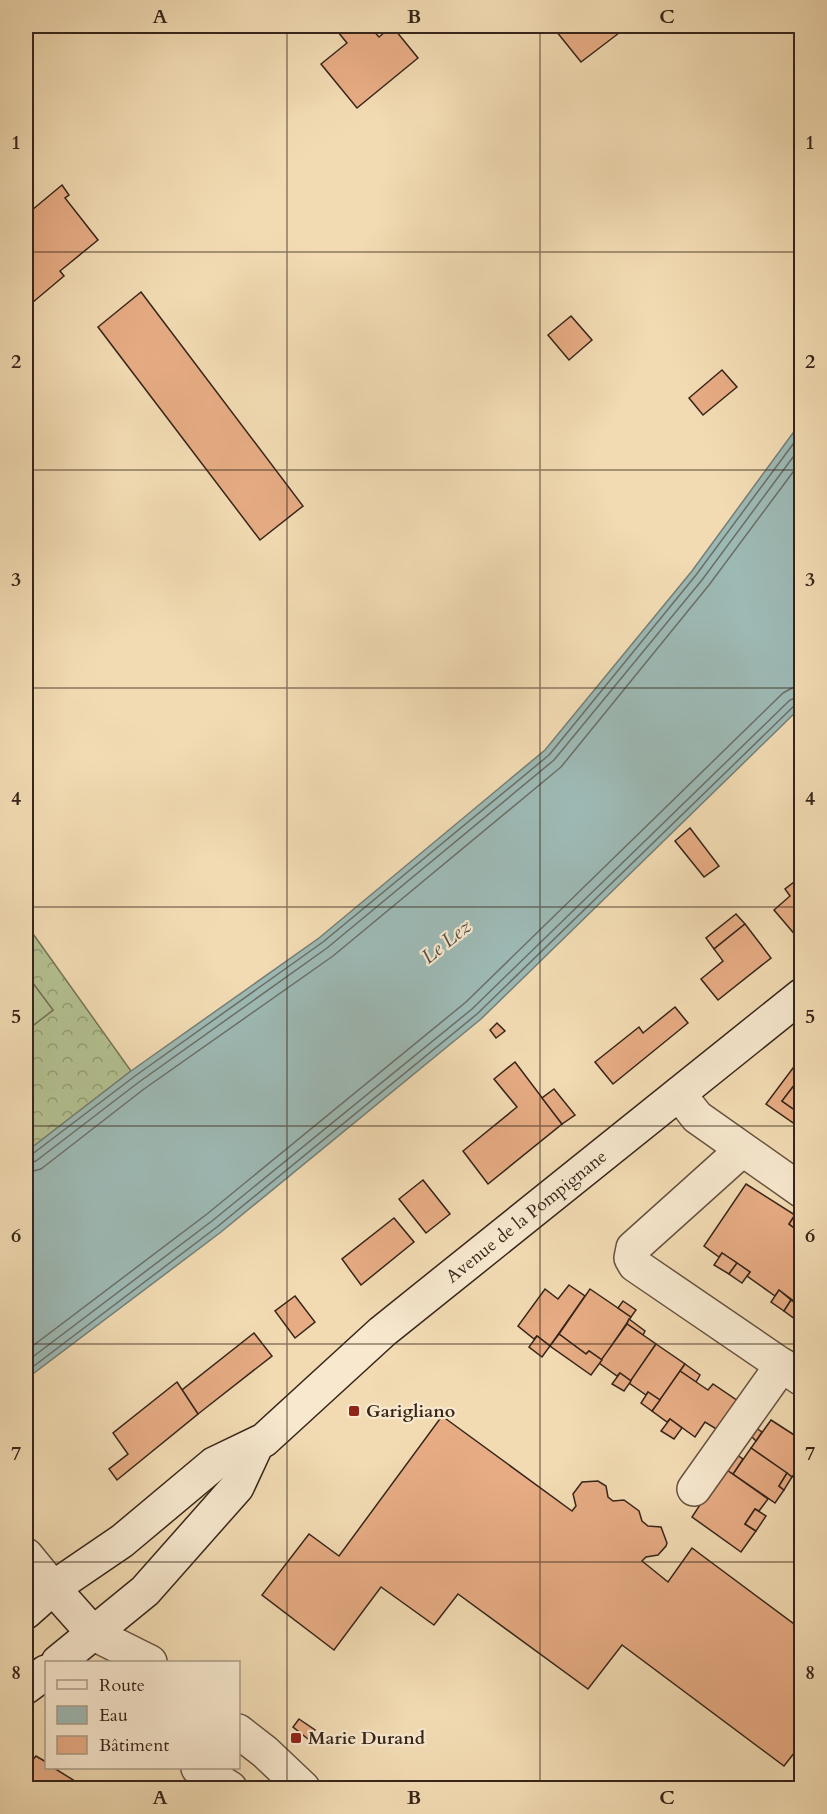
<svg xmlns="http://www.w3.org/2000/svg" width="827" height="1814" font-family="Cardo,serif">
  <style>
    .forest { fill: url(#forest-crowns); stroke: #767356; stroke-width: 1.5 }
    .garden { fill: #b4c191; stroke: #767356; stroke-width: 1.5 }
    .water { fill: #9db9b4; stroke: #747e76; stroke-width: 1.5 }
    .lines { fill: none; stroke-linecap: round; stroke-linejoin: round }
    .shore { stroke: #6a6f67; stroke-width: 1.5 }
    .building { fill: #e7ac84; stroke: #37251a; stroke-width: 1.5 }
    .street-casing { stroke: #665240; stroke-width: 36 }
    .secondary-casing { stroke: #37251a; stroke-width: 36 }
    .street { stroke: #f7e8ce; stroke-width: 33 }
    .secondary { stroke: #f7e8ce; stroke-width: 33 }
    .grid { fill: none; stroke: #37251a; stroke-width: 1.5; stroke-opacity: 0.55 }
    .poi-dot { fill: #8f2418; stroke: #f7e8ce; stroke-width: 2 }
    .labels { text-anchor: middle; stroke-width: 4.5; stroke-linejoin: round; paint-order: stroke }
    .street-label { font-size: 18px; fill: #37251a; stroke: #f7e8ce }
    .poi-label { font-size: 18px; font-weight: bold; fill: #37251a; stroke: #f7e8ce; text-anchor: start }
    .water-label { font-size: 20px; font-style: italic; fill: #565148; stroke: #f7e8ce }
    .neatline { fill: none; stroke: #37251a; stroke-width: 2 }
    .grid-label { font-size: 20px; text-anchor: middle; font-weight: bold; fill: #37251a }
  </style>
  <defs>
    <pattern id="forest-crowns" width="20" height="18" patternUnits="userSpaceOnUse" patternTransform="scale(1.5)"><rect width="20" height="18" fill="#b4c191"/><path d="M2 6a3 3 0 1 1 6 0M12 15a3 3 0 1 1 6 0" fill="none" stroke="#939d76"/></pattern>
  </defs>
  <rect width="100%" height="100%" fill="#f2dbb3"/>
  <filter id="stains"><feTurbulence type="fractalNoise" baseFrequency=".00333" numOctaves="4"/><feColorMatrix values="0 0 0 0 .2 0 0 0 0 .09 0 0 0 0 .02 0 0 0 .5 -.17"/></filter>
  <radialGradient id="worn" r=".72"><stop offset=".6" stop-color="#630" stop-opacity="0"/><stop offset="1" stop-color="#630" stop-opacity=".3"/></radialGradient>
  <path class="forest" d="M26,924L131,1071L26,1152V1031L53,1010L26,974Z"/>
  <path class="garden" d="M26,974L53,1010L26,1031Z"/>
  <path class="water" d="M801,422V707L481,1019L221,1232L26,1379V1152L131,1071L319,938L545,750L692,571Z"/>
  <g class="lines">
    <g class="shore">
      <path d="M26,1156L31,1155L135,1076L323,942L549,755L696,575L802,432"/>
      <path d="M26,1164L36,1161L139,1082L327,948L554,760L702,580L802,445"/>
      <path d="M26,1173L41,1169L144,1089L333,956L561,767L709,585L802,460"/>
      <path d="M26,1351L207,1214L466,1002L783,693L792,688L802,686"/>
      <path d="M26,1362L212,1221L472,1009L790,700L802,696"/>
      <path d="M26,1372L217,1227L477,1014L795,705L802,703"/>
    </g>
  </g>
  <g class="building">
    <path d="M312,26H327L318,33Z"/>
    <path d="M333,26H369L379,37L392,26L418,58L357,108L321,64L347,43Z"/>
    <path d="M552,26H613L619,33L581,62Z"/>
    <path d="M62,185L69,195L65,198L98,240L60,271L64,276L26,308V215Z"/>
    <path d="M141,292L303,506L260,540L98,327Z"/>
    <path d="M571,316L592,340L569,360L548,335Z"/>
    <path d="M722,370L737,387L703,415L689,398Z"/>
    <path d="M690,828L719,866L704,877L675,841Z"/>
    <path d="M802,876V934L797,937L774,910L790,896L785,889Z"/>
    <path d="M736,914L745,924L714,949L706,938Z"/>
    <path d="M745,924L771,958L718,1000L701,979L723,961L714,949Z"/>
    <path d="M675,1007L688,1023L613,1084L595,1062L639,1027L643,1033Z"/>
    <path d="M497,1023L505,1031L496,1038L490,1030Z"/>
    <path d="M802,1056V1075L782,1101L802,1115V1129L766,1104Z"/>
    <path d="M515,1062L562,1124L488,1184L463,1151L517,1107L494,1079Z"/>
    <path d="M802,1075V1115L782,1101Z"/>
    <path d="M554,1089L575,1115L562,1124L542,1098Z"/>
    <path d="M423,1180L450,1214L426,1233L399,1199Z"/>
    <path d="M746,1184L795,1215L789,1224L802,1233V1307L779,1290L775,1296L747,1276L750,1272L722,1253L719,1257L704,1246Z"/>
    <path d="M795,1215L802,1220L801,1233L789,1224Z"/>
    <path d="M394,1218L414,1242L361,1285L342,1259Z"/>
    <path d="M722,1253L737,1263L729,1274L714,1265Z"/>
    <path d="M737,1263L750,1272L742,1283L729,1274Z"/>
    <path d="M569,1285L585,1296L550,1346L537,1336L534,1339L518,1326L545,1289L558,1299Z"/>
    <path d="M590,1289L631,1317L602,1360L589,1351L586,1354L559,1334Z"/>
    <path d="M779,1290L791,1300L784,1311L771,1302Z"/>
    <path d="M295,1296L315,1322L295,1338L275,1311Z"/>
    <path d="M791,1300L802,1307V1318L799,1322L784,1311Z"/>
    <path d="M623,1301L636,1310L631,1317L618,1308Z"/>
    <path d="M629,1319L645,1331L643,1335L627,1324Z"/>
    <path d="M627,1324L656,1344L631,1381L620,1373L617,1376L599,1363Z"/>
    <path d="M254,1333L272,1356L198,1414L182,1390Z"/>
    <path d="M559,1334L586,1354L589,1351L602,1360L591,1375L550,1346Z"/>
    <path d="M537,1336L550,1346L542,1357L529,1347Z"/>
    <path d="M656,1344L685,1364L660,1400L648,1392L646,1395L629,1383Z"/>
    <path d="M685,1364L700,1375L696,1382L680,1371Z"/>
    <path d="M680,1371L708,1390L713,1384L738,1401L718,1430L705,1422L695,1437L670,1419L667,1422L652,1411Z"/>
    <path d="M620,1373L631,1381L624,1391L612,1384Z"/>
    <path d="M177,1382L198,1414L117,1480L109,1469L128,1454L113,1433Z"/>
    <path d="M648,1392L660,1400L652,1411L641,1403Z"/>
    <path d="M442,1416L572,1511L576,1506L573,1494L582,1482L598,1481L606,1486L608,1497L613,1501L624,1500L639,1511L642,1521L648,1526L661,1527L667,1543L666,1546L658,1555L646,1557L642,1561L668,1582L692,1548L802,1630V1743L784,1766L622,1645L588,1689L458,1594L434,1625L381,1587L334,1650L262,1595L309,1534L339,1556Z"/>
    <path d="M670,1419L682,1428L674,1439L661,1431Z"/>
    <path d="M771,1420L802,1440V1453L799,1457L802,1459V1464L792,1477L751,1448Z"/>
    <path d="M756,1428L762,1432L756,1441L751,1436Z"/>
    <path d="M751,1448L787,1473L779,1486L784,1490L775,1503L733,1474Z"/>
    <path d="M737,1455L743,1459L733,1474L727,1471Z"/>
    <path d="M724,1468L768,1499L759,1511L755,1509L745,1524L756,1531L741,1552L692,1517Z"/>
    <path d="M787,1473L792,1477L784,1490L779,1486Z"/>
    <path d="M755,1509L766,1516L756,1531L745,1524Z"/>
    <path d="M299,1719L315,1730L308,1739L293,1727Z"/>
    <path d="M36,1756L46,1762V1768H54L86,1788H26V1759L30,1763Z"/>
  </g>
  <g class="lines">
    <g class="street-casing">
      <g id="street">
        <path d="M679,1094L697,1117L802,1191"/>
        <path d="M742,1150L633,1248L631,1258L635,1265L802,1379"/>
        <path d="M694,1489L782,1365"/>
        <path d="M26,1555L53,1588"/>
        <path d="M94,1634L150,1662"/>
        <path d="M238,1731L265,1752L303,1788"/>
        <path d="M198,1768L230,1788"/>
      </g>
    </g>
    <g class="secondary-casing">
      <g id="secondary">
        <path d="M53,1588L94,1634"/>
        <path id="s1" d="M26,1612L53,1588L122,1541L214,1464L264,1440L382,1332L802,995"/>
        <path d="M58,1662L145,1591L237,1487L257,1444"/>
        <path d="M26,1687L46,1672"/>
      </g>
    </g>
    <use href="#street" class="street"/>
    <use href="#secondary" class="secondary"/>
  </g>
  <path class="grid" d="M287,26V1788M540,26V1788M26,252H802M26,470H802M26,688H802M26,907H802M26,1126H802M26,1344H802M26,1562H802"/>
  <g class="poi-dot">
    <rect x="348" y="1405" width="12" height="12" rx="3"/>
    <rect x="290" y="1732" width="12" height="12" rx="3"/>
  </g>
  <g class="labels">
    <g class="street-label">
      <text dy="6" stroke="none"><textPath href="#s1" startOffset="640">Avenue de la Pompignane</textPath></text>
    </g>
    <g class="poi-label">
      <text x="366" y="1417">Garigliano</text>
      <text x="308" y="1744">Marie Durand</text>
    </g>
    <g class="water-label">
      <text transform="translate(446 941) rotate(-39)" y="7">Le Lez</text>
    </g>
  </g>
  <rect width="827" height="1814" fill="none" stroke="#f2dbb3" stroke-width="66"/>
  <rect x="45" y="1661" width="195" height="108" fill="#f7e8ce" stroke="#aa9a86" stroke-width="1.5"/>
  <rect x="57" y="1680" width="30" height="9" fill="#f7e8ce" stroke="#aa9a86" stroke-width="1.5"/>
  <text x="99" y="1691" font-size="18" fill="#37251a">Route</text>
  <rect x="57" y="1706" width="30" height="18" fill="#9db9b4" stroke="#aa9a86" stroke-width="1.5"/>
  <text x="99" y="1721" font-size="18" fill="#37251a">Eau</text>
  <rect x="57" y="1736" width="30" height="18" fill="#e7ac84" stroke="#aa9a86" stroke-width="1.5"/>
  <text x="99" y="1751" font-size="18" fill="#37251a">Bâtiment</text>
  <rect x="33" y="33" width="761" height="1748" class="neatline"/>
  <g class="grid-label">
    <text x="160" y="23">A</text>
    <text x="414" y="23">B</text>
    <text x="667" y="23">C</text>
    <text x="16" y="149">1</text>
    <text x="810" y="149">1</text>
    <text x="16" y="368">2</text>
    <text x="810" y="368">2</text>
    <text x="16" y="586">3</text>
    <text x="810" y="586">3</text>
    <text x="16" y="805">4</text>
    <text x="810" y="805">4</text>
    <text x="16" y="1023">5</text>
    <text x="810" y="1023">5</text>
    <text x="16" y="1242">6</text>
    <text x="810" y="1242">6</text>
    <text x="16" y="1460">7</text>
    <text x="810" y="1460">7</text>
    <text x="16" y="1679">8</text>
    <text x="810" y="1679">8</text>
    <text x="160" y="1804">A</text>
    <text x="414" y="1804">B</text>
    <text x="667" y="1804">C</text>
  </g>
  <rect width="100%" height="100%" filter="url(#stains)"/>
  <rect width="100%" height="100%" fill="url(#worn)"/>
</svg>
